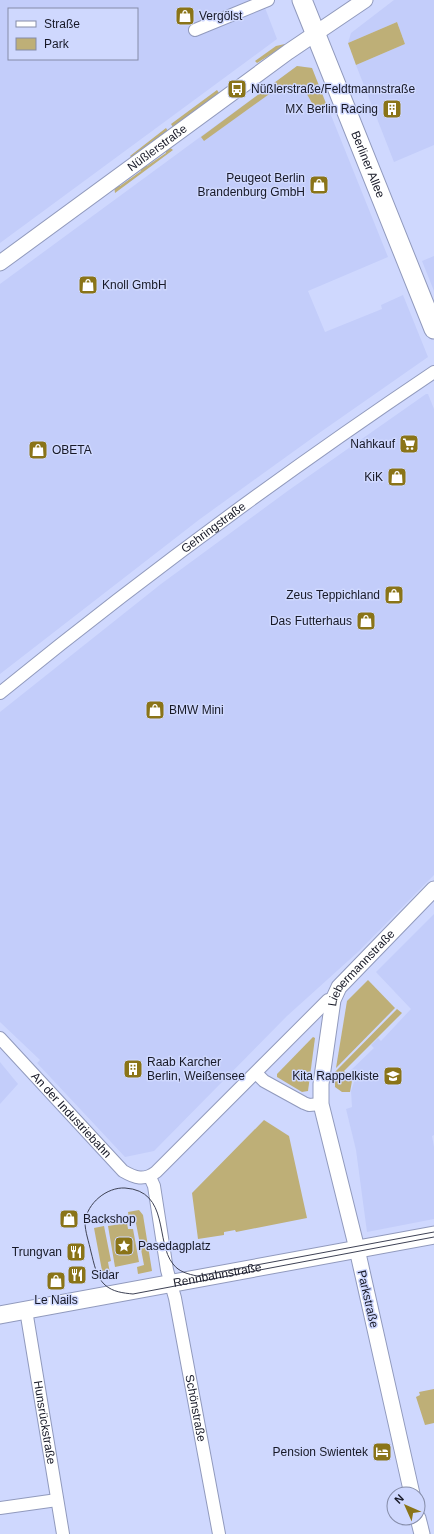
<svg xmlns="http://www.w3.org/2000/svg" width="434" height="1534" font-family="Arial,sans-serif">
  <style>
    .built { fill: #c3cdfa; fill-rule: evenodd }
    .green { fill: #beaf77 }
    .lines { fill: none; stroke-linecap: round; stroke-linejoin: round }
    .minor-casing { stroke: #919abd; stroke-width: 14 }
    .tertiary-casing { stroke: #919abd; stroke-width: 17 }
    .secondary-casing { stroke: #919abd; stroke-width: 19 }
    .primary-casing { stroke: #919abd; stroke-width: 21 }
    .minor { stroke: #fff; stroke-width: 12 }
    .tertiary { stroke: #fff; stroke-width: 15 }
    .secondary { stroke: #fff; stroke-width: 17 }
    .primary { stroke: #fff; stroke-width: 19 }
    .tram { stroke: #3e4255; stroke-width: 1 }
    .labels { text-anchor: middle; stroke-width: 3; stroke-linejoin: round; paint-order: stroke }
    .poi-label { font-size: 12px; fill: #171927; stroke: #cfd8fe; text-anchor: start }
    .street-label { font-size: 12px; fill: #171927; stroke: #cfd8fe }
  </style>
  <rect width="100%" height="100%" fill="#cfd8fe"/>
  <g class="built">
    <path d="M0,0H262L277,39L0,243ZM9,9H137V59H9Z"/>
    <path d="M394,0H434V145L394,162L356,65L405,44L397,22L348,43L351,33Z"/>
    <path d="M297,66L312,68L388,257L308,291L325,332L382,309L381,305L403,295L428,357L322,431L200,519L0,674V284Z"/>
    <path d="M434,256V291L422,261Z"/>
    <path d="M426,394H428L434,409V875L358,952L287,1016L154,1151L125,1157L37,1063L40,1060L0,1022V712L161,584L289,490Z"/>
    <path d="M434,914V1135L432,1136L434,1147V1219L367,1232L356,1150L346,1109L352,1107L351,1091L355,1079L348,1073L374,1048L371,1045L378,1038L381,1041L411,1009L376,972Z"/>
    <path d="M0,1062L18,1084L0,1104Z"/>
  </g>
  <g class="green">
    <path d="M397,22L405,44L356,65L348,43Z"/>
    <path d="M285,44L286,45L257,63L255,61L276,46Z"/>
    <path d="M297,66L312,68L327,106L316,110L304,89L285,85L279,87L204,141L201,137Z"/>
    <path d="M217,90L219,93L174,129L171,124Z"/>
    <path d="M166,128L169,133L158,141L155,140L135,154L133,159L130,156Z"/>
    <path d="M168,146L173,150L115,193L114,186L116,185L120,186L141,171V166L144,165L147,166L166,153L165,148Z"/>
    <path d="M368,980L395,1008L336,1068L347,1001Z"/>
    <path d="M397,1009L402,1013L344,1071L352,1081L350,1092H342L335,1087V1072Z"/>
    <path d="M313,1037L315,1038L308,1091L302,1092L277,1077V1074Z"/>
    <path d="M264,1120L289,1136L307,1218L236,1232L235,1230L224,1232V1235L198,1239L192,1193Z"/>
    <path d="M139,1210L143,1215L152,1271L138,1274L137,1267L144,1265L135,1218H129L128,1212Z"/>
    <path d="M127,1223L128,1229H133L139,1262L115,1267L108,1226Z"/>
    <path d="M104,1226L111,1261L108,1262L110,1273L114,1272L115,1278L106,1280L103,1276L94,1228Z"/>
    <path d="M434,1389V1423L425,1425L416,1397L420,1395L419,1392Z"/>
  </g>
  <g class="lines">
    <g class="minor-casing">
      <g id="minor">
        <path d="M195,30L268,0"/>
        <path id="s1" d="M0,693C140,579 285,472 434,372"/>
        <path id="s2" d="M0,1038L123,1171C135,1178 144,1181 156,1172L328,1000H333"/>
        <path d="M256,1073L264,1081L304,1103L309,1105L321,1104"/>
        <path id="s3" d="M150,1177L154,1186L167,1270L175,1298L219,1534"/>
        <path id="s4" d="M26,1310L63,1534"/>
        <path d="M0,1508L57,1500"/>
      </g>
    </g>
    <g class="tertiary-casing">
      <g id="tertiary">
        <path id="s5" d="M0,263L288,52L365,0"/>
        <path id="s6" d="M412,1494L357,1249L321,1104V1084L333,1000L339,987L434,889"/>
        <path d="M418,1518L422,1534"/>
      </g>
    </g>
    <g class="secondary-casing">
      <g id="secondary">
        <path id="s7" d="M0,1315L434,1235"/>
      </g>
    </g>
    <g class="primary-casing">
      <g id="primary">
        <path id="s8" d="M302,0L434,329"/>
      </g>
    </g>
    <use href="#minor" class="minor"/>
    <use href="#tertiary" class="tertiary"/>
    <use href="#secondary" class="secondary"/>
    <use href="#primary" class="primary"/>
    <path class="tram" d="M434,1232L197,1276C188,1274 179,1272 173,1264C155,1242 170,1191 125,1188C107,1187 87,1203 85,1222C85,1232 89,1242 91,1252C94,1263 96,1277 105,1285C113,1292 123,1293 133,1294L434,1237"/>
  </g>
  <defs>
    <g id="shop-square" transform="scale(1)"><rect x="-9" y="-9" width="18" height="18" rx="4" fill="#8a7418" stroke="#cfd8fe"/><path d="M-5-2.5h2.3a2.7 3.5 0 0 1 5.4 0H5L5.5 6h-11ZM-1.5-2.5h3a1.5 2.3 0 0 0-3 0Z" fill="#fff"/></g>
    <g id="bus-square" transform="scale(1)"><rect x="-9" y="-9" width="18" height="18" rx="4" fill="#8a7418" stroke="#cfd8fe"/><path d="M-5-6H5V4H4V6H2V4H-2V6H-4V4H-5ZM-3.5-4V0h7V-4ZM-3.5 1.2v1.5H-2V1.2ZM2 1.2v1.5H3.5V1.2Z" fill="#fff"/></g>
    <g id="building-square" transform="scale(1)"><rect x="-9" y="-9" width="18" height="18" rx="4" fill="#8a7418" stroke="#cfd8fe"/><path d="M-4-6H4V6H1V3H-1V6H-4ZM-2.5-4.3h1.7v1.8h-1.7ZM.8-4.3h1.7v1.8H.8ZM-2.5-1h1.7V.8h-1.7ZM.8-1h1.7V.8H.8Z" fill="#fff"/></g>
    <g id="supermarket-square" transform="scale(1)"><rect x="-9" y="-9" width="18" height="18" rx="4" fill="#8a7418" stroke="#cfd8fe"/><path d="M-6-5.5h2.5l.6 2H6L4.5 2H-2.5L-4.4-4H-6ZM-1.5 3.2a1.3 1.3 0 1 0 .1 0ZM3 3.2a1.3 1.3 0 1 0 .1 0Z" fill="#fff"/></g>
    <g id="school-square" transform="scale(1)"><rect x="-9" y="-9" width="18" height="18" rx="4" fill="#8a7418" stroke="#cfd8fe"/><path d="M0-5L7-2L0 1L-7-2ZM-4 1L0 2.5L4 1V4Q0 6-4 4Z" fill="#fff"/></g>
    <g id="sight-square" transform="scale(1)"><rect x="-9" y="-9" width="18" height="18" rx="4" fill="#8a7418" stroke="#cfd8fe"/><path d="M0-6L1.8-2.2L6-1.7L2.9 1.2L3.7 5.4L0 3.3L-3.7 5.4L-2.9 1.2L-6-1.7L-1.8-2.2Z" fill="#fff"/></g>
    <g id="restaurant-square" transform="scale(1)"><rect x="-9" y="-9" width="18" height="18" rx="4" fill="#8a7418" stroke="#cfd8fe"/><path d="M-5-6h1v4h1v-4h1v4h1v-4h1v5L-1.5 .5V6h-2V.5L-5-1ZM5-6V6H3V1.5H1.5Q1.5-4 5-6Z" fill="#fff"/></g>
    <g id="hotel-square" transform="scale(1)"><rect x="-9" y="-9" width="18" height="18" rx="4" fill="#8a7418" stroke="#cfd8fe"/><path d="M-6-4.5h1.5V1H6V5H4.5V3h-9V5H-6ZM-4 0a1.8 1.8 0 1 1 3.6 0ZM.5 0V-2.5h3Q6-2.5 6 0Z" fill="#fff"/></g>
  </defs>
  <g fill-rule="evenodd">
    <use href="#shop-square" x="185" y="16"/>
    <use href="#bus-square" x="237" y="89"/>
    <use href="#building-square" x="392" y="109"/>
    <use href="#shop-square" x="319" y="185"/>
    <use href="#shop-square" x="88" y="285"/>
    <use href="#supermarket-square" x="409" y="444"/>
    <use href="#shop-square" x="38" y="450"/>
    <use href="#shop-square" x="397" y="477"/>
    <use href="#shop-square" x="394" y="595"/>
    <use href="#shop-square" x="366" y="621"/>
    <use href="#shop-square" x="155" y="710"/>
    <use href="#building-square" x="133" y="1069"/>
    <use href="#school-square" x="393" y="1076"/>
    <use href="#shop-square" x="69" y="1219"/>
    <use href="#sight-square" x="124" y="1246"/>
    <use href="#restaurant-square" x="76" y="1252"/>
    <use href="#restaurant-square" x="77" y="1275"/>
    <use href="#shop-square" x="56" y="1281"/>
    <use href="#hotel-square" x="382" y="1452"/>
  </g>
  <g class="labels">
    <g class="poi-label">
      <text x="199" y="20">Vergölst</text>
      <text x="251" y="93">Nüßlerstraße/Feldtmannstraße</text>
      <text x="378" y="113" text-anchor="end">MX Berlin Racing</text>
      <text x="305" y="182" text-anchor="end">Peugeot Berlin<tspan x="305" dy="14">Brandenburg GmbH</tspan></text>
      <text x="102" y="289">Knoll GmbH</text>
      <text x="395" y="448" text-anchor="end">Nahkauf</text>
      <text x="52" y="454">OBETA</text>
      <text x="383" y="481" text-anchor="end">KiK</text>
      <text x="380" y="599" text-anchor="end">Zeus Teppichland</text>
      <text x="352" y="625" text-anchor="end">Das Futterhaus</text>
      <text x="169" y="714">BMW Mini</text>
      <text x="147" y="1066">Raab Karcher<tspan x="147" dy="14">Berlin, Weißensee</tspan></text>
      <text x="379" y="1080" text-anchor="end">Kita Rappelkiste</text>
      <text x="83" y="1223">Backshop</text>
      <text x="138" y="1250">Pasedagplatz</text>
      <text x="62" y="1256" text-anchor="end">Trungvan</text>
      <text x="91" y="1279">Sidar</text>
      <text x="56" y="1304" text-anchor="middle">Le Nails</text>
      <text x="368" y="1456" text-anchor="end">Pension Swientek</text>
    </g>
    <g class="street-label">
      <text dy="4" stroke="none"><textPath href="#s5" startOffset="195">Nüßlerstraße</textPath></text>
      <text dy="4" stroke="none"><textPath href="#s8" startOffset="177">Berliner Allee</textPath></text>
      <text dy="4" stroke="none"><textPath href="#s1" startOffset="270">Gehringstraße</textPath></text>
      <text dy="4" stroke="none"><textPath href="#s6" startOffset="548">Liebermannstraße</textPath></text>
      <text dy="4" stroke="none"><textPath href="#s2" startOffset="105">An der Industriebahn</textPath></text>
      <text dy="4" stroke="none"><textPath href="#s7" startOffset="221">Rennbahnstraße</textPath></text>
      <text transform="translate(368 1299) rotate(77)" y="4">Parkstraße</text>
      <text dy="4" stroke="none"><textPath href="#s3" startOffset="236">Schönstraße</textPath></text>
      <text dy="4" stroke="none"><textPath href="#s4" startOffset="114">Hunsrückstraße</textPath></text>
    </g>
  </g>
  <rect x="8" y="8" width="130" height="52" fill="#cfd8fe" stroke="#858ca8"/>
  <rect x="16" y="21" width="20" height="6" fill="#ffffff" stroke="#858ca8"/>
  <text x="44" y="28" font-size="12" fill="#171927">Straße</text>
  <rect x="16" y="38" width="20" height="12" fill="#beaf77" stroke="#858ca8"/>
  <text x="44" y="48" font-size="12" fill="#171927">Park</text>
  <g transform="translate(406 1506) rotate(315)"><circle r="19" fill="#cfd8fe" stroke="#858ca8"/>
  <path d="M0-3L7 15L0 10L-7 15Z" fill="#8a7418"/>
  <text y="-6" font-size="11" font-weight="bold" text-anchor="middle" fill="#171927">N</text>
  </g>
</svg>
